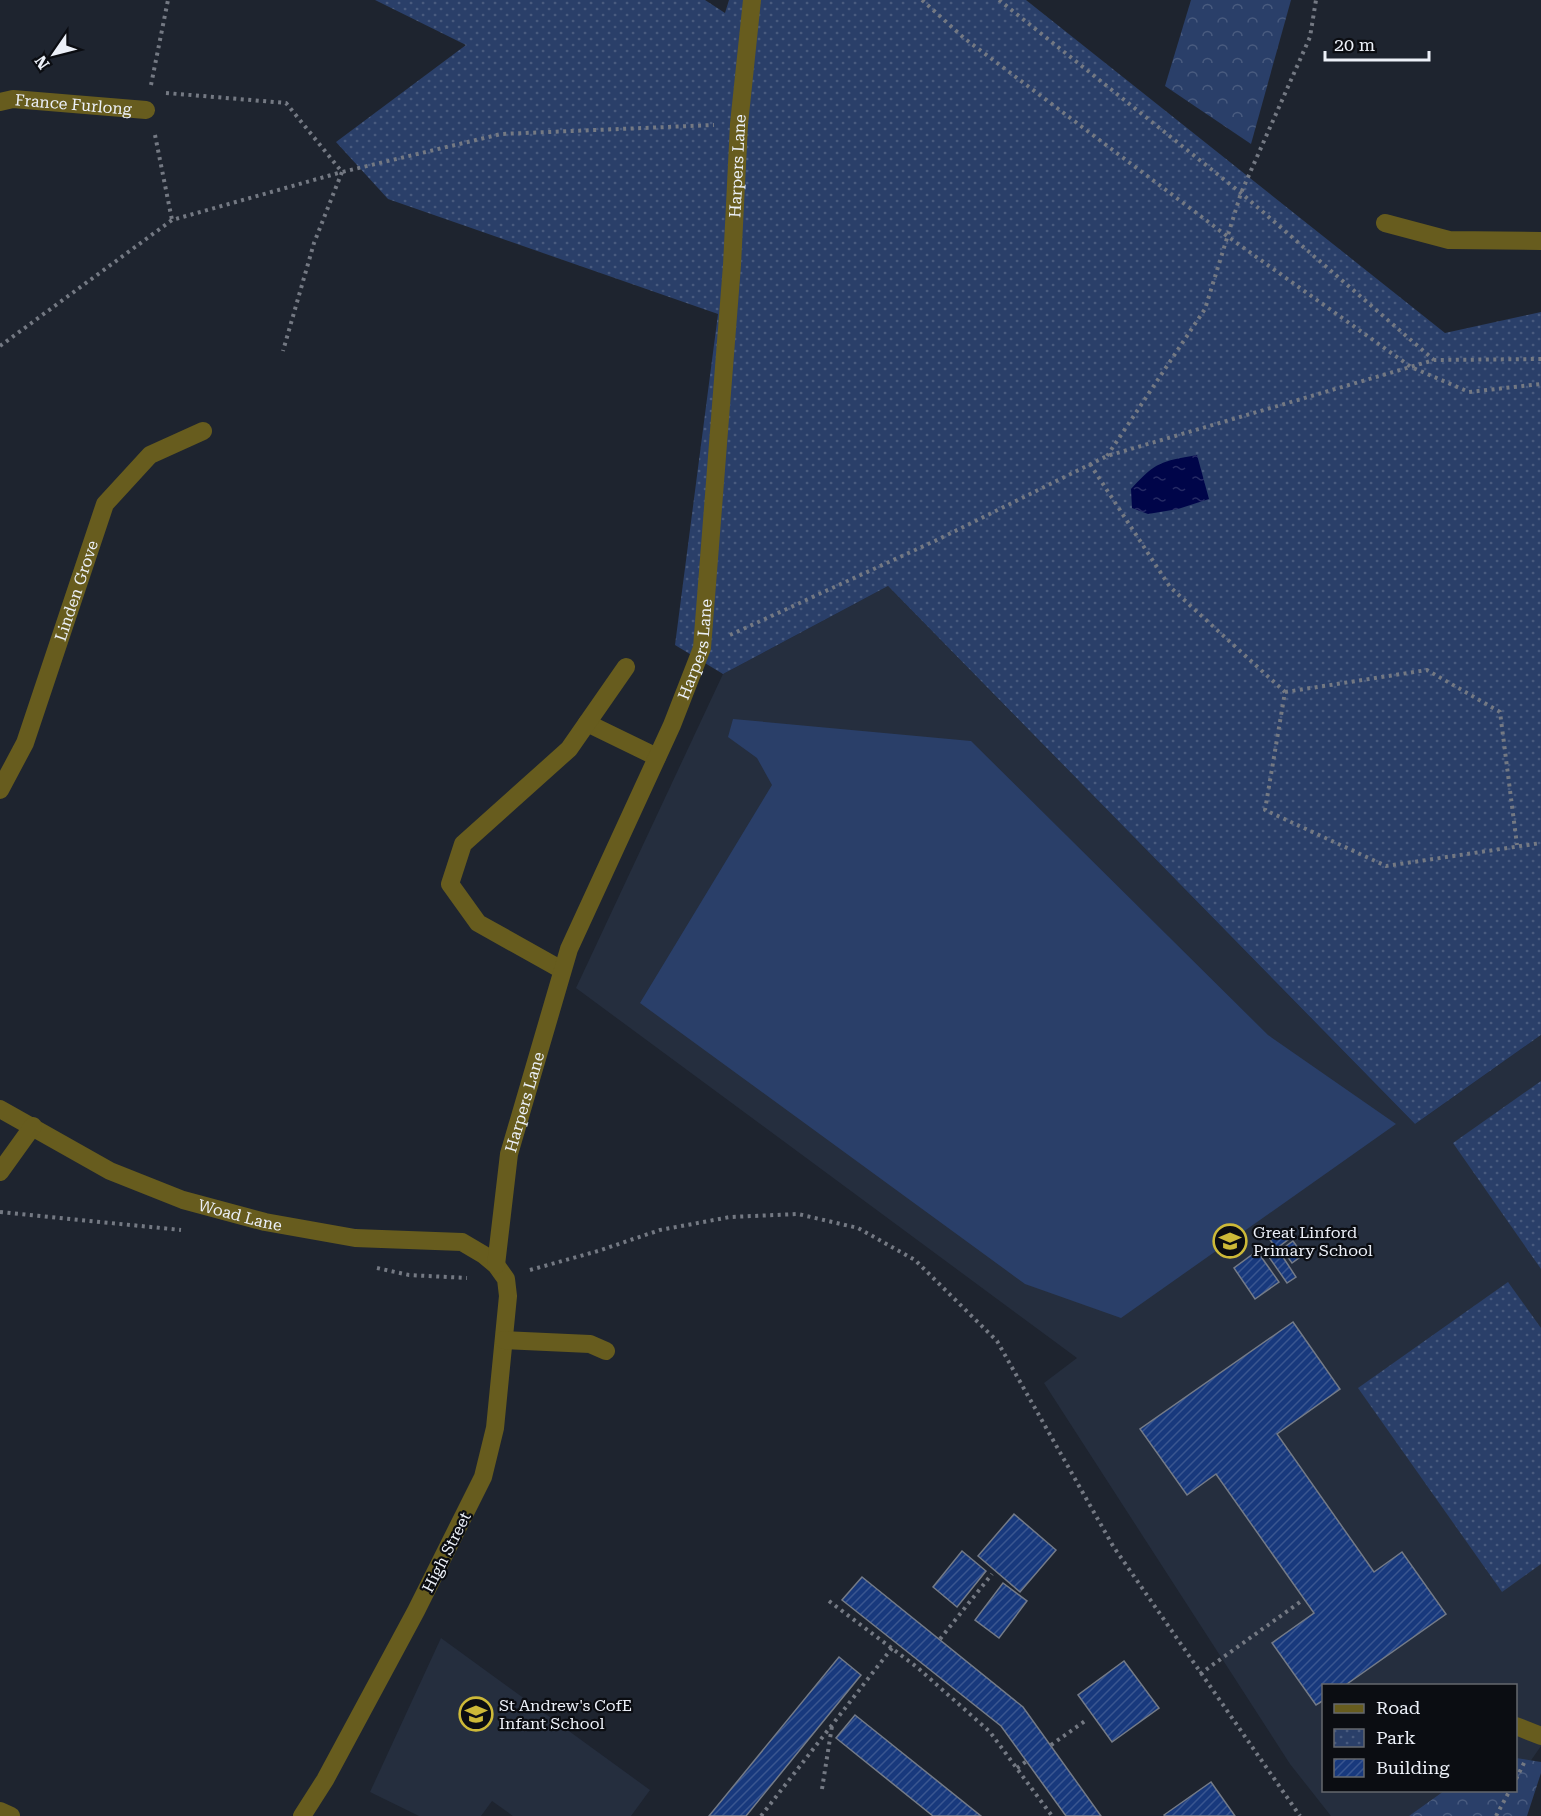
<svg xmlns="http://www.w3.org/2000/svg" width="1541" height="1816" font-family="'Roboto Serif',serif">
  <style>
    .built { fill: #252e3e }
    .forest { fill: url(#forest-crowns) }
    .park { fill: url(#park-dots) }
    .pitch { fill: #2a3f69 }
    .water { fill: url(#water-ripples) }
    .building { fill: url(#building-hatch); stroke: #747b88; stroke-width: 1.5 }
    .lines { fill: none; stroke-linecap: round; stroke-linejoin: round }
    .path { stroke: #747983; stroke-width: 4; stroke-dasharray: 3 4.5; stroke-linecap: butt }
    .minor { stroke: #675c1e; stroke-width: 18 }
    .labels { text-anchor: middle; stroke-width: 4.5; stroke-linejoin: round; paint-order: stroke }
    .street-label { font-size: 16px; fill: #ecf0f8; stroke: #0b0d12 }
    .poi-label { font-size: 16px; fill: #ecf0f8; stroke: #0b0d12; text-anchor: start }
  </style>
  <defs>
    <pattern id="forest-crowns" width="20" height="18" patternUnits="userSpaceOnUse" patternTransform="scale(1.5)"><rect width="20" height="18" fill="#2a3f69"/><path d="M2 6a3 3 0 1 1 6 0M12 15a3 3 0 1 1 6 0" fill="none" stroke="#495b7f"/></pattern>
    <pattern id="park-dots" width="8" height="8" patternUnits="userSpaceOnUse" patternTransform="scale(1.5)"><rect width="8" height="8" fill="#2a3f69"/><path d="M2 2h.1M6 6h.1" fill="none" stroke="#495b7f" stroke-width="1.8" stroke-linecap="round"/></pattern>
    <pattern id="water-ripples" width="26" height="14" patternUnits="userSpaceOnUse" patternTransform="scale(1.5)"><rect width="26" height="14" fill="#000549"/><path d="M2 4q2-2 4 0t4 0M15 11q2-2 4 0t4 0" fill="none" stroke="#252a64"/></pattern>
    <pattern id="building-hatch" width="6" height="6" patternUnits="userSpaceOnUse" patternTransform="scale(1.5)"><rect width="6" height="6" fill="#18397d"/><path d="M-1 1l2-2M0 6l6-6M5 7l2-2" fill="none" stroke="#3a5690"/></pattern>
  </defs>
  <rect width="100%" height="100%" fill="#1e242f"/>
  <g class="built">
    <path d="M888,586L1415,1124L1541,1035V1746L1516,1782V1686H1324V1790L1509,1791L1491,1816H1331L1290,1764L1044,1383L1077,1358L576,988L723,674Z"/>
    <path d="M441,1638L650,1790L631,1816H513L492,1801L481,1816H419L370,1792Z"/>
  </g>
  <g class="forest">
    <path d="M1191,0H1291L1251,144L1165,86Z"/>
    <path d="M1516,1758L1541,1762V1773L1527,1816H1409L1444,1791L1516,1790Z"/>
  </g>
  <g class="park">
    <path d="M375,0H705L725,13L729,0H1026L1445,333L1541,312V1035L1415,1124L888,586L723,674L675,645L718,314L388,199L336,142L466,45Z"/>
    <path d="M1541,1081V1269L1453,1143Z"/>
    <path d="M1508,1282L1541,1328V1564L1502,1592L1358,1388Z"/>
  </g>
  <path class="pitch" d="M733,719L971,741L1268,1035L1396,1124L1121,1318L1025,1284L640,1003L772,785L757,758L728,737Z"/>
  <path class="water" d="M1197,455L1209,499L1178,509L1148,514L1132,508L1131,489C1157,461 1160,462 1197,455Z"/>
  <g class="building">
    <path d="M1283,1231L1289,1239L1277,1248L1270,1240Z"/>
    <path d="M1293,1241L1303,1255L1292,1263L1282,1249Z"/>
    <path d="M1257,1251L1279,1282L1255,1299L1234,1268Z"/>
    <path d="M1279,1251L1296,1277L1287,1283L1269,1257Z"/>
    <path d="M1293,1322L1340,1389L1277,1434L1374,1572L1402,1552L1446,1614L1344,1686H1324V1700L1316,1705L1272,1643L1314,1613L1216,1474L1187,1495L1140,1429Z"/>
    <path d="M1014,1514L1056,1550L1020,1592L978,1556Z"/>
    <path d="M962,1551L986,1571L957,1607L933,1587Z"/>
    <path d="M862,1577L1023,1707L1101,1816H1066L1001,1726L842,1600Z"/>
    <path d="M1003,1583L1027,1601L999,1638L975,1620Z"/>
    <path d="M839,1657L861,1675L746,1816H709Z"/>
    <path d="M1124,1661L1159,1708L1112,1742L1078,1695Z"/>
    <path d="M855,1715L981,1816H933L836,1738Z"/>
    <path d="M1211,1782L1235,1816H1165L1164,1815Z"/>
  </g>
  <g class="lines">
    <g class="path">
      <path d="M922,0L964,38L1227,236L1411,367L1469,392L1541,384"/>
      <path d="M999,0L1241,193L1434,360"/>
      <path d="M151,85L168,0"/>
      <path d="M166,93L286,103L342,172L501,134L714,125"/>
      <path d="M155,135L172,220"/>
      <path d="M0,346L172,220L342,172L314,243L283,351"/>
      <path d="M1107,456L1205,309L1241,193L1310,37L1316,0"/>
      <path d="M1090,464L1170,587L1285,692L1265,810L1386,866L1541,843"/>
      <path d="M730,635L939,539L1107,456L1434,360L1541,359"/>
      <path d="M1285,692L1427,670L1500,712L1517,845"/>
      <path d="M0,1212L181,1230"/>
      <path d="M377,1268L409,1275L467,1278"/>
      <path d="M530,1270L598,1251L660,1230L730,1217L798,1214L858,1228L915,1260L997,1341L1113,1546L1300,1816"/>
      <path d="M829,1601L918,1668L990,1732L1052,1816"/>
      <path d="M940,1639L992,1574"/>
      <path d="M1200,1674L1300,1602"/>
      <path d="M1051,1745L1085,1721"/>
      <path d="M1017,1768L1027,1761"/>
      <path d="M1516,1779L1526,1759"/>
      <path d="M822,1789L832,1726"/>
      <path d="M761,1816L892,1648"/>
      <path d="M1496,1816L1510,1790"/>
    </g>
    <g class="minor">
      <path id="s1" d="M0,102L13,99L146,110"/>
      <path d="M1385,223L1449,240L1541,241"/>
      <path d="M587,723L657,757"/>
      <path id="s2" d="M0,790L25,743L105,504L150,455L203,431"/>
      <path d="M562,970L478,923L450,884L463,844L569,749L626,667"/>
      <path id="s3" d="M0,1109L110,1171L183,1200L265,1222L355,1238L462,1242L484,1255L496,1265L506,1279L508,1296L495,1428L483,1477L416,1611L325,1780L302,1816"/>
      <path d="M0,1172L33,1126"/>
      <path id="s4" d="M496,1265L509,1154L569,949L672,725L702,648L732,265L739,124L752,0"/>
      <path d="M504,1340L590,1344L606,1351"/>
      <path d="M1516,1726L1541,1736"/>
      <path d="M0,1811L11,1816"/>
    </g>
  </g>
  <defs>
    <g id="school-ring" transform="scale(1.725)"><circle r="9.5" fill="#0b0d12" stroke="#cdb938" stroke-width="1.5"/><path d="M0-5L7-2L0 1L-7-2ZM-4 1L0 2.5L4 1V4Q0 6-4 4Z" fill="#cdb938"/></g>
  </defs>
  <g fill-rule="evenodd">
    <use href="#school-ring" x="1230" y="1241"/>
    <use href="#school-ring" x="476" y="1714"/>
  </g>
  <g class="labels">
    <g class="street-label">
      <text dy="6" stroke="none"><textPath href="#s1" startOffset="74">France Furlong</textPath></text>
      <text dy="6" stroke="none"><textPath href="#s4" startOffset="1138">Harpers Lane</textPath></text>
      <text dy="6" stroke="none"><textPath href="#s2" startOffset="214">Linden Grove</textPath></text>
      <text dy="6" stroke="none"><textPath href="#s4" startOffset="652">Harpers Lane</textPath></text>
      <text dy="6" stroke="none"><textPath href="#s4" startOffset="166">Harpers Lane</textPath></text>
      <text dy="6" stroke="none"><textPath href="#s3" startOffset="264">Woad Lane</textPath></text>
      <text transform="translate(446 1552) rotate(-63)" y="6">High Street</text>
    </g>
    <g class="poi-label">
      <text x="1253" y="1238">Great Linford<tspan x="1253" dy="18">Primary School</tspan></text>
      <text x="499" y="1711">St Andrew's CofE<tspan x="499" dy="18">Infant School</tspan></text>
    </g>
  </g>
  <rect x="1322" y="1684" width="195" height="108" fill="#0b0d12" stroke="#65686e" stroke-width="1.5"/>
  <rect x="1334" y="1704" width="30" height="9" fill="#675c1e" stroke="#65686e" stroke-width="1.5"/>
  <text x="1376" y="1714" font-size="18" fill="#ecf0f8">Road</text>
  <rect x="1334" y="1729" width="30" height="18" fill="url(#park-dots)" stroke="#65686e" stroke-width="1.5"/>
  <text x="1376" y="1744" font-size="18" fill="#ecf0f8">Park</text>
  <rect x="1334" y="1759" width="30" height="18" fill="url(#building-hatch)" stroke="#65686e" stroke-width="1.5"/>
  <text x="1376" y="1774" font-size="18" fill="#ecf0f8">Building</text>
  <g transform="translate(54 54) rotate(235)" stroke="#0b0d12" stroke-width="4.5" paint-order="stroke">
  <path d="M0-4.5L10 22L0 15L-10 22Z" fill="#ecf0f8"/>
  <text y="-9" font-size="16" font-weight="bold" text-anchor="middle" fill="#ecf0f8">N</text>
  </g>
  <path d="M1325 51v9h104v-9" fill="none" stroke="#ecf0f8" stroke-width="3"/>
  <text x="1334" y="51" font-size="18" fill="#ecf0f8" stroke="#0b0d12" stroke-width="4.5" paint-order="stroke">20 m</text>
</svg>
